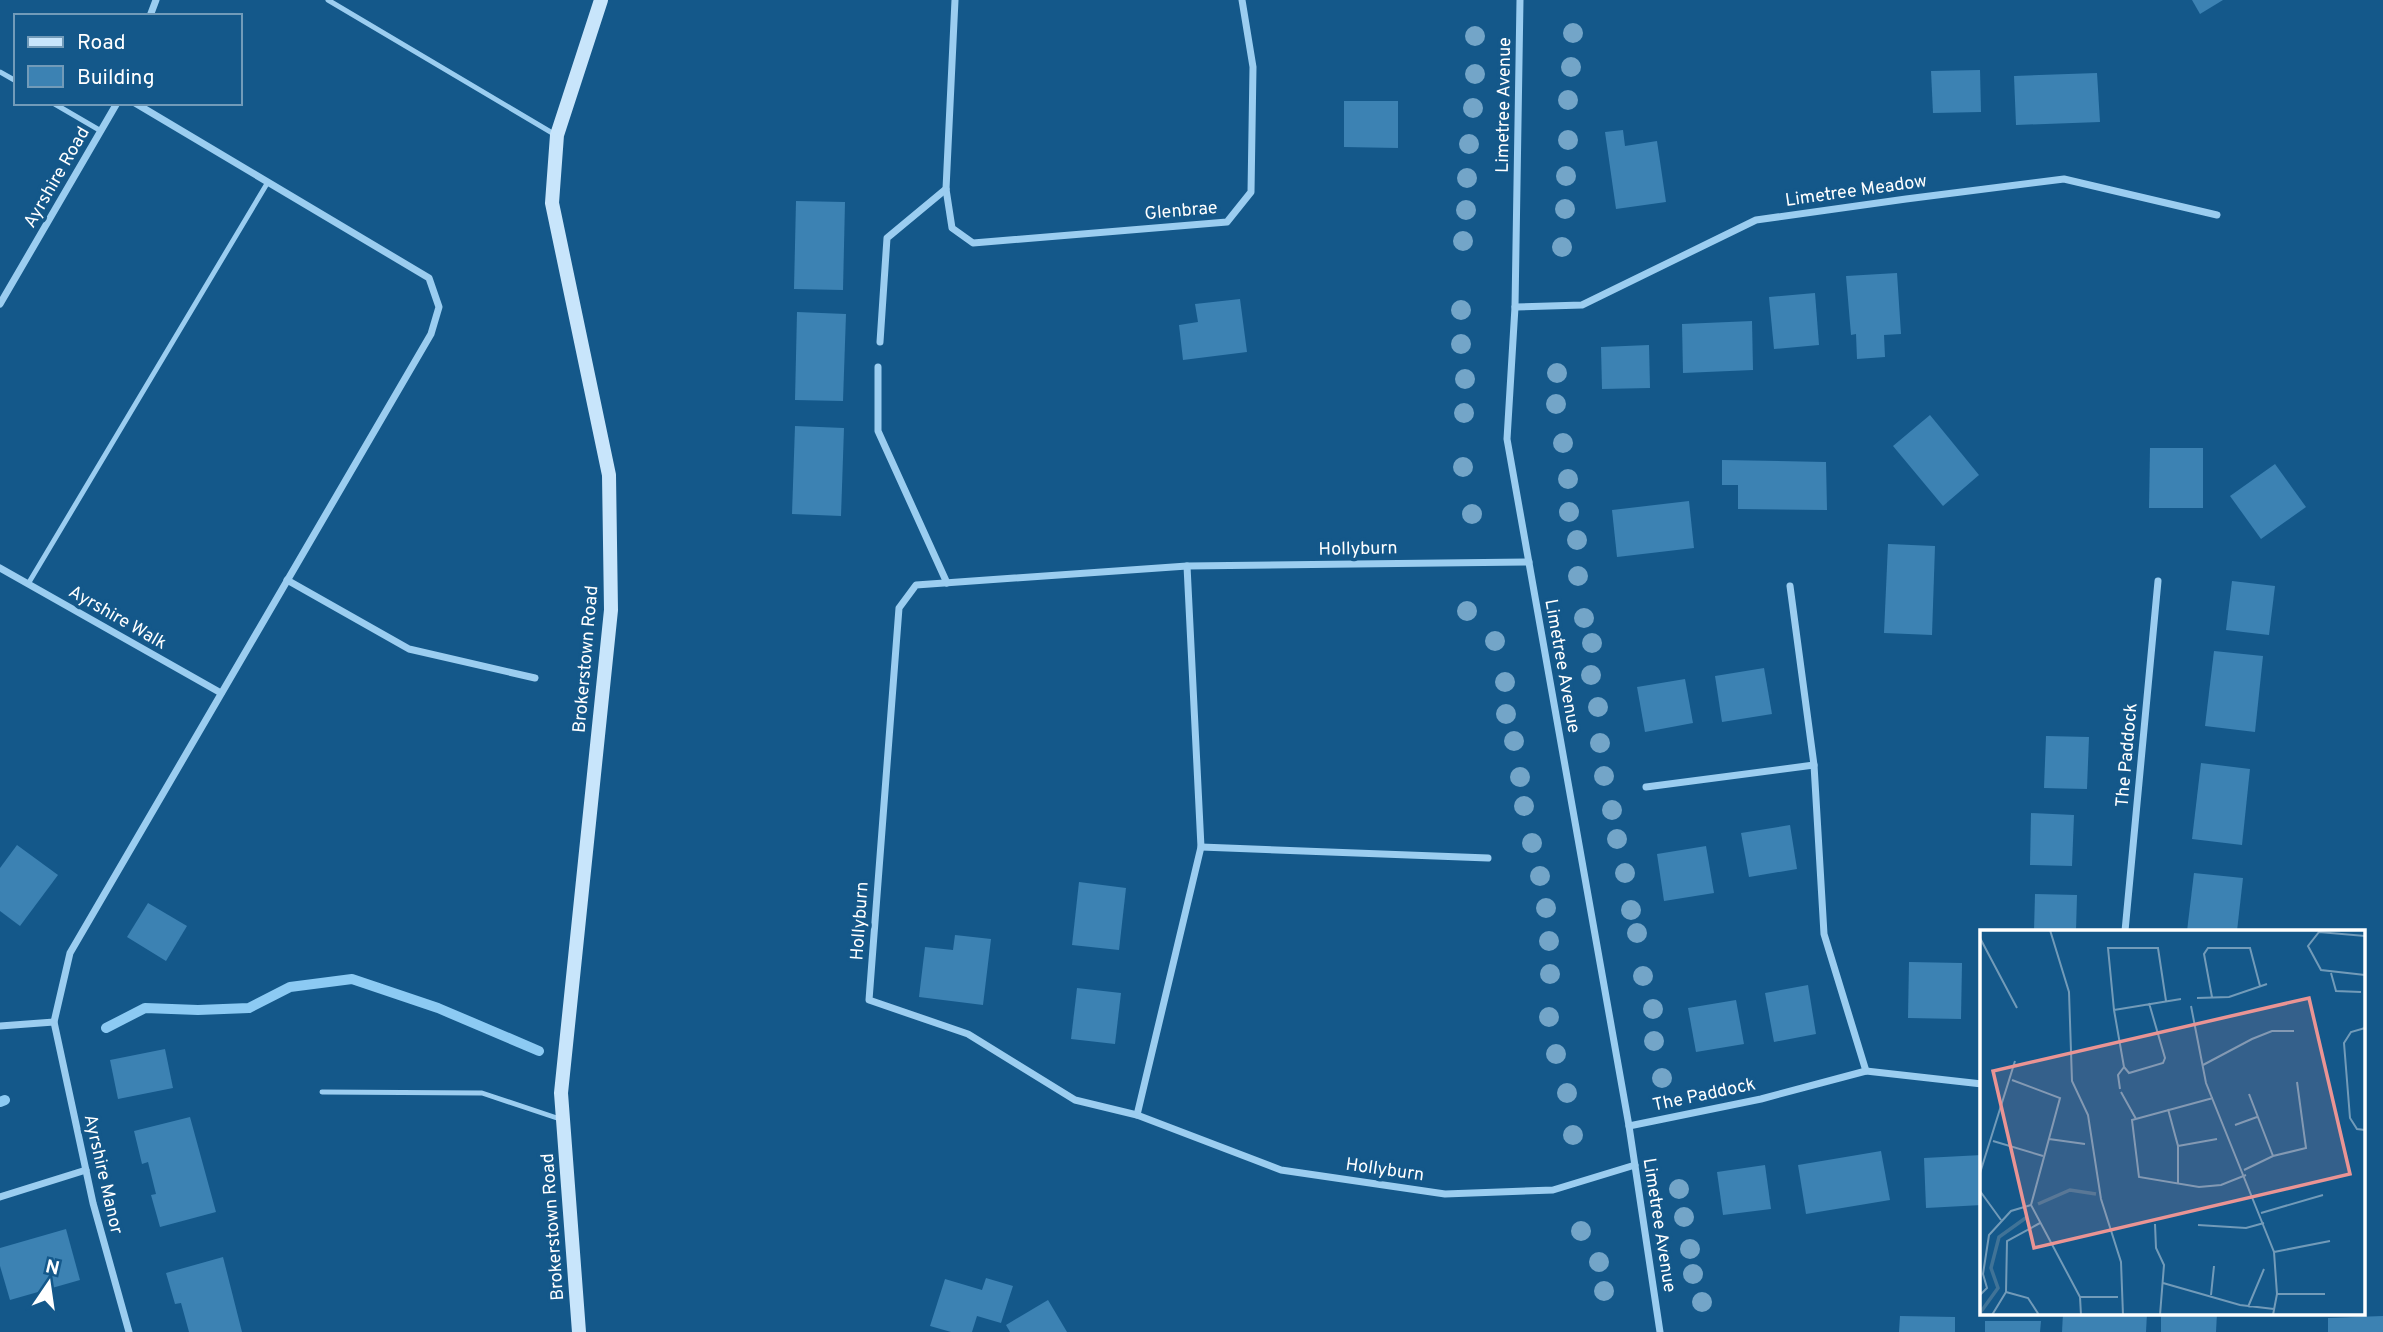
<svg xmlns="http://www.w3.org/2000/svg" width="2383" height="1332" font-family="Overpass,sans-serif">
  <style>
    .lines { fill: none; stroke-linecap: round; stroke-linejoin: round }
    .stream { stroke: #8ccaf3; stroke-width: 10 }
    .building { fill: #3c82b3 }
    .lane { stroke: #9bcdf0; stroke-width: 5 }
    .street { stroke: #9bcdf0; stroke-width: 7 }
    .secondary { stroke: #c8e5fb; stroke-width: 14 }
    .tree { fill: #73a5c8 }
    .labels { text-anchor: middle; stroke-width: 7; stroke-linejoin: round; paint-order: stroke }
    .street-label { font-size: 18px; fill: #fff; stroke: #14588a }
    .inset-river { fill: none; stroke: #407397; stroke-width: 3.5 }
    .inset-road { fill: none; stroke: #729bb9; stroke-width: 2 }
    .view { fill: #ea9494; fill-opacity: 0.15; stroke: #ea9494; stroke-width: 3.5 }
    .inset-edge { fill: none; stroke: #fff; stroke-width: 3.5 }
  </style>
  <rect width="100%" height="100%" fill="#14588a"/>
  <g class="lines">
    <g class="stream">
      <path d="M106,1028L145,1008L198,1010L249,1008L290,987L352,979L438,1008L539,1051"/>
      <path d="M0,1102L5,1100"/>
    </g>
  </g>
  <g class="building">
    <path d="M2192,0H2223L2200,14Z"/>
    <path d="M1980,70L1981,112L1933,113L1931,71Z"/>
    <path d="M2097,73L2100,122L2016,125L2014,76Z"/>
    <path d="M1344,101H1398V148L1344,147Z"/>
    <path d="M1623,130L1625,146L1657,141L1666,202L1616,209L1605,132Z"/>
    <path d="M796,201L845,202L843,290L794,289Z"/>
    <path d="M1897,273L1901,334L1884,335L1885,357L1857,359L1856,334L1851,335L1846,276Z"/>
    <path d="M1815,293L1819,345L1774,349L1769,297Z"/>
    <path d="M1240,299L1247,352L1183,360L1179,325L1198,322L1195,304Z"/>
    <path d="M797,312L846,314L843,401L795,400Z"/>
    <path d="M1752,321L1753,370L1683,373L1682,324Z"/>
    <path d="M1649,345L1650,388L1602,389L1601,347Z"/>
    <path d="M1930,415L1979,475L1943,506L1893,446Z"/>
    <path d="M795,426L844,428L841,516L792,514Z"/>
    <path d="M2150,448H2203V508H2149Z"/>
    <path d="M1722,460L1826,462L1827,510L1738,509V485H1722Z"/>
    <path d="M2275,464L2306,507L2261,539L2230,496Z"/>
    <path d="M1689,501L1694,548L1617,557L1612,510Z"/>
    <path d="M1888,544L1935,546L1932,635L1884,633Z"/>
    <path d="M2232,581L2275,586L2269,635L2226,630Z"/>
    <path d="M2214,651L2263,656L2255,732L2205,726Z"/>
    <path d="M1764,668L1772,714L1722,722L1715,676Z"/>
    <path d="M1685,679L1693,723L1645,732L1637,687Z"/>
    <path d="M2046,736L2089,737L2087,789L2044,788Z"/>
    <path d="M2201,763L2250,769L2242,845L2192,839Z"/>
    <path d="M2031,813L2074,815L2072,866L2030,865Z"/>
    <path d="M1790,825L1797,869L1749,877L1741,833Z"/>
    <path d="M17,845L58,875L20,926L0,911V868Z"/>
    <path d="M1706,846L1714,893L1664,901L1657,854Z"/>
    <path d="M2194,873L2243,878L2237,931H2187Z"/>
    <path d="M1079,882L1126,888L1119,950L1072,945Z"/>
    <path d="M2035,894L2077,895L2076,931H2034Z"/>
    <path d="M148,903L187,926L166,961L127,937Z"/>
    <path d="M955,935L991,939L983,1005L919,997L925,947L953,950Z"/>
    <path d="M1909,962L1962,963L1961,1019L1908,1018Z"/>
    <path d="M1808,985L1816,1034L1774,1042L1765,993Z"/>
    <path d="M1077,988L1121,993L1115,1044L1071,1039Z"/>
    <path d="M1736,1000L1744,1044L1696,1052L1688,1008Z"/>
    <path d="M165,1049L173,1088L118,1099L110,1060Z"/>
    <path d="M190,1117L216,1212L160,1227L151,1195L156,1194L148,1162L142,1164L134,1131Z"/>
    <path d="M1881,1151L1890,1200L1806,1214L1798,1165Z"/>
    <path d="M1982,1155V1205L1926,1208L1924,1158Z"/>
    <path d="M1765,1165L1771,1209L1723,1215L1717,1172Z"/>
    <path d="M66,1229L80,1280L10,1300L0,1266V1248Z"/>
    <path d="M223,1257L242,1332H189L181,1303L175,1304L166,1273Z"/>
    <path d="M986,1278L1013,1286L1001,1323L977,1316L972,1332H951L930,1326L945,1279L982,1290Z"/>
    <path d="M1048,1300L1067,1332H1010L1006,1325Z"/>
    <path d="M2063,1313H2147L2146,1332H2062Z"/>
    <path d="M2161,1313H2217L2216,1332H2161Z"/>
    <path d="M1900,1316L1955,1317V1332H1899Z"/>
    <path d="M2383,1316V1332H2328V1318Z"/>
    <path d="M1985,1321H2041L2040,1332H1985Z"/>
  </g>
  <g class="lines">
    <g class="lane">
      <path d="M328,0L554,134"/>
      <path d="M0,72L16,81"/>
      <path d="M53,103L101,131"/>
      <path d="M28,584L268,182"/>
      <path d="M322,1092L482,1093L560,1119"/>
    </g>
    <g class="street">
      <path d="M955,0L946,189L952,228L973,243L1227,222L1251,192L1253,67L1242,0"/>
      <path d="M1520,0L1515,307L1507,439L1629,1126L1660,1332"/>
      <path d="M150,16L156,0"/>
      <path d="M0,304L117,103"/>
      <path d="M1515,307L1582,305L1756,220L1906,199L2064,179L2217,215"/>
      <path d="M880,342L887,238L946,189"/>
      <path d="M878,367V431L947,583"/>
      <path d="M1529,562L1187,566L916,585L899,608L869,1000L968,1034L1075,1100L1137,1115L1281,1170L1445,1194L1553,1190L1635,1165"/>
      <path d="M0,568L221,693"/>
      <path d="M287,580L409,649L535,678"/>
      <path d="M1790,586L1814,765L1824,934L1866,1071"/>
      <path d="M1646,787L1814,765"/>
      <path d="M1201,847L1488,858"/>
      <path d="M2125,931L2158,581"/>
      <path d="M0,1026L54,1022"/>
      <path d="M1137,1115L1201,847L1187,566"/>
      <path d="M1629,1126L1761,1099L1866,1071L1982,1084"/>
      <path d="M0,1197L86,1170"/>
      <path d="M129,1332L93,1203L54,1022L70,953L431,334L439,307L429,278L135,103"/>
    </g>
    <path class="secondary" d="M579,1332L561,1093L611,610L609,475L552,203L557,135L601,0"/>
  </g>
  <g class="tree">
    <circle cx="1573" cy="33" r="10"/>
    <circle cx="1475" cy="36" r="10"/>
    <circle cx="1571" cy="67" r="10"/>
    <circle cx="1475" cy="74" r="10"/>
    <circle cx="1568" cy="100" r="10"/>
    <circle cx="1473" cy="108" r="10"/>
    <circle cx="1568" cy="140" r="10"/>
    <circle cx="1469" cy="144" r="10"/>
    <circle cx="1566" cy="176" r="10"/>
    <circle cx="1467" cy="178" r="10"/>
    <circle cx="1565" cy="209" r="10"/>
    <circle cx="1466" cy="210" r="10"/>
    <circle cx="1463" cy="241" r="10"/>
    <circle cx="1562" cy="247" r="10"/>
    <circle cx="1461" cy="310" r="10"/>
    <circle cx="1461" cy="344" r="10"/>
    <circle cx="1557" cy="373" r="10"/>
    <circle cx="1465" cy="379" r="10"/>
    <circle cx="1556" cy="404" r="10"/>
    <circle cx="1464" cy="413" r="10"/>
    <circle cx="1563" cy="443" r="10"/>
    <circle cx="1463" cy="467" r="10"/>
    <circle cx="1568" cy="479" r="10"/>
    <circle cx="1569" cy="512" r="10"/>
    <circle cx="1472" cy="514" r="10"/>
    <circle cx="1577" cy="540" r="10"/>
    <circle cx="1578" cy="576" r="10"/>
    <circle cx="1467" cy="611" r="10"/>
    <circle cx="1584" cy="618" r="10"/>
    <circle cx="1495" cy="641" r="10"/>
    <circle cx="1592" cy="643" r="10"/>
    <circle cx="1591" cy="675" r="10"/>
    <circle cx="1505" cy="682" r="10"/>
    <circle cx="1598" cy="707" r="10"/>
    <circle cx="1506" cy="714" r="10"/>
    <circle cx="1514" cy="741" r="10"/>
    <circle cx="1600" cy="743" r="10"/>
    <circle cx="1604" cy="776" r="10"/>
    <circle cx="1520" cy="777" r="10"/>
    <circle cx="1524" cy="806" r="10"/>
    <circle cx="1612" cy="810" r="10"/>
    <circle cx="1617" cy="839" r="10"/>
    <circle cx="1532" cy="843" r="10"/>
    <circle cx="1625" cy="873" r="10"/>
    <circle cx="1540" cy="876" r="10"/>
    <circle cx="1546" cy="908" r="10"/>
    <circle cx="1631" cy="910" r="10"/>
    <circle cx="1637" cy="933" r="10"/>
    <circle cx="1549" cy="941" r="10"/>
    <circle cx="1550" cy="974" r="10"/>
    <circle cx="1643" cy="976" r="10"/>
    <circle cx="1653" cy="1009" r="10"/>
    <circle cx="1549" cy="1017" r="10"/>
    <circle cx="1654" cy="1041" r="10"/>
    <circle cx="1556" cy="1054" r="10"/>
    <circle cx="1662" cy="1078" r="10"/>
    <circle cx="1567" cy="1093" r="10"/>
    <circle cx="1573" cy="1135" r="10"/>
    <circle cx="1679" cy="1189" r="10"/>
    <circle cx="1684" cy="1217" r="10"/>
    <circle cx="1581" cy="1231" r="10"/>
    <circle cx="1690" cy="1249" r="10"/>
    <circle cx="1599" cy="1262" r="10"/>
    <circle cx="1693" cy="1274" r="10"/>
    <circle cx="1604" cy="1291" r="10"/>
    <circle cx="1702" cy="1302" r="10"/>
  </g>
  <g class="labels">
    <g class="street-label">
      <text transform="translate(1503 105) rotate(-89)" y="6">Limetree Avenue</text>
      <text transform="translate(56 177) rotate(-60)" y="6">Ayrshire Road</text>
      <text transform="translate(1856 190) rotate(-8)" y="6">Limetree Meadow</text>
      <text transform="translate(1181 210) rotate(-5)" y="6">Glenbrae</text>
      <text transform="translate(1358 548) rotate(-1)" y="6">Hollyburn</text>
      <text transform="translate(118 617) rotate(30)" y="6">Ayrshire Walk</text>
      <text transform="translate(585 659) rotate(-85)" y="6">Brokerstown Road</text>
      <text transform="translate(1563 666) rotate(80)" y="6">Limetree Avenue</text>
      <text transform="translate(2126 755) rotate(-85)" y="6">The Paddock</text>
      <text transform="translate(859 921) rotate(-86)" y="6">Hollyburn</text>
      <text transform="translate(1704 1094) rotate(-12)" y="6">The Paddock</text>
      <text transform="translate(1385 1169) rotate(8)" y="6">Hollyburn</text>
      <text transform="translate(104 1174) rotate(77)" y="6">Ayrshire Manor</text>
      <text transform="translate(1660 1225) rotate(81)" y="6">Limetree Avenue</text>
      <text transform="translate(552 1227) rotate(-94)" y="6">Brokerstown Road</text>
    </g>
  </g>
  <g transform="translate(1980 930)">
    <rect width="385" height="385" fill="#14588a"/>
    <path class="inset-river" d="M58,274L90,260L116,264M0,383L18,358L11,338L19,307L47,287"/>
    <path class="inset-road" d="M70,0L89,62L92,151L108,185L121,269L141,332L143,385M385,6L339,2L328,16L341,40L385,45M0,8L37,78M351,43L356,61L381,62M232,67L224,24L228,18H270L280,56M217,68L249,67L287,54M169,73L185,128L183,133L149,143L144,137L134,80L128,18H178L186,71M211,76L226,153L294,322L297,364L293,385M134,80L201,69M385,98L371,102L364,113L370,188L377,199L385,200M223,135L272,109L292,101H314M32,150L80,168L51,275L100,367L101,385M140,159L138,145L144,137M141,162L156,189M269,164L293,226M233,168L152,190L159,247L219,257L241,255L266,245M188,179L198,216V254M255,195L277,187M69,209L105,214M13,211L63,226M198,216L237,209M264,240L293,226L326,218L317,152M0,243L35,131M0,261L21,290M281,283L343,265M175,294L176,318L184,335L180,385M218,295L266,298L284,293M294,322L350,311M183,353L260,375L294,379M26,362L48,368L59,385M297,364H345M0,365L7,358L3,344L9,305L31,281L51,275M231,365L234,336M100,367H138M268,377L284,339M12,385L26,362L27,311L60,293"/>
    <path class="view" d="M329,68L370,244L54,318L13,141Z"/>
    <rect width="385" height="385" class="inset-edge"/>
  </g>
  <rect x="14" y="14" width="228" height="91" fill="#14588a" stroke="#729bb9" stroke-width="2"/>
  <rect x="28" y="37" width="35" height="10" fill="#c8e5fb" stroke="#729bb9" stroke-width="2"/>
  <text x="77" y="49" font-size="21" fill="#ffffff">Road</text>
  <rect x="28" y="66" width="35" height="21" fill="#3c82b3" stroke="#729bb9" stroke-width="2"/>
  <text x="77" y="84" font-size="21" fill="#ffffff">Building</text>
  <g transform="translate(49 1283) rotate(13)" stroke="#14588a" stroke-width="5" paint-order="stroke">
  <path d="M0-5L12 26L0 18L-12 26Z" fill="#ffffff"/>
  <text y="-10" font-size="19" font-weight="bold" text-anchor="middle" fill="#ffffff">N</text>
  </g>
</svg>
